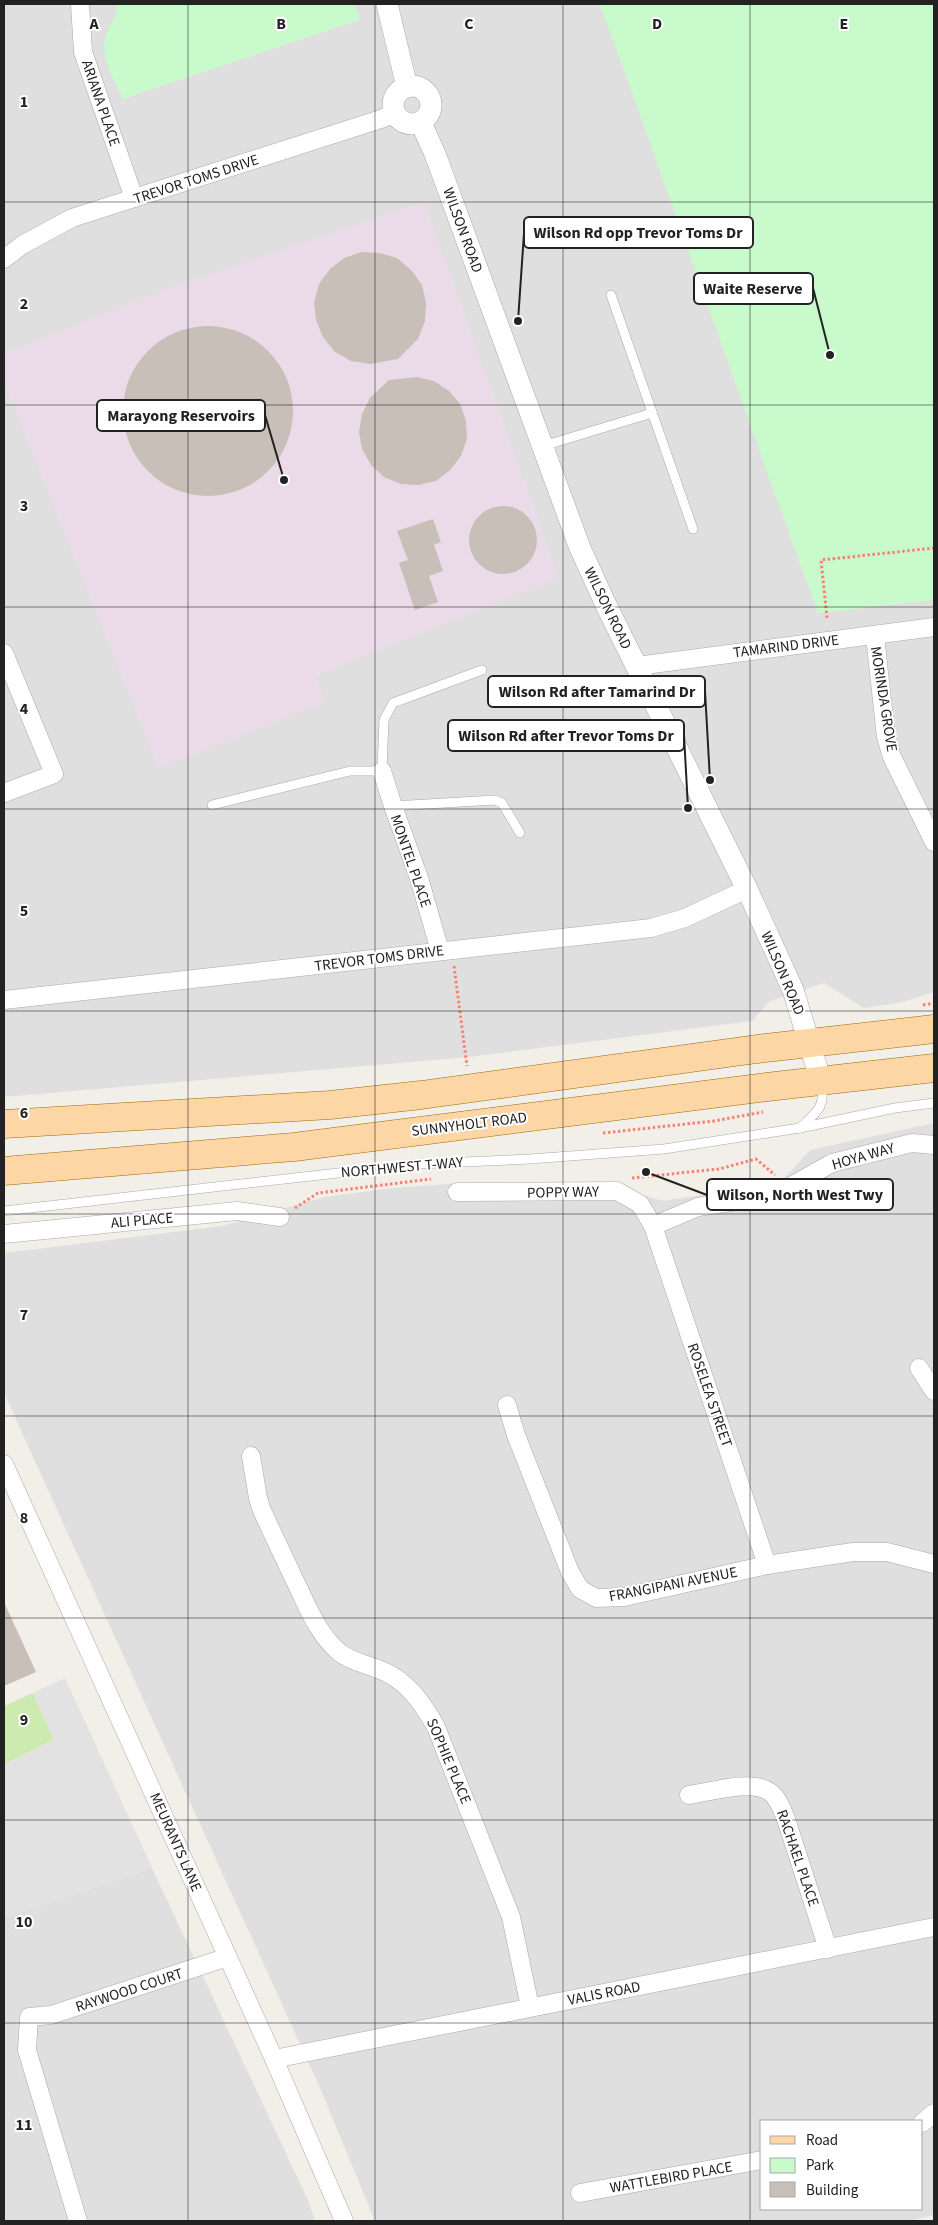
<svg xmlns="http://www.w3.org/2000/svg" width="938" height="2225" font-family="'Source Sans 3',sans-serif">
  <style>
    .residential { fill: #e0dfdf; fill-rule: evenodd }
    .industrial { fill: #ebdbe8 }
    .grass { fill: #cdebb0 }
    .park { fill: #c8facc }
    .parking { fill: #e2e2e2 }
    .building { fill: #c7bfb8 }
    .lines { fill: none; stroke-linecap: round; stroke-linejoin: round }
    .service-casing { stroke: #a9a9a9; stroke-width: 10 }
    .minor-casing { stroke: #a9a9a9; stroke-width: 19 }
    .tertiary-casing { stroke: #a9a9a9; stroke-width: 22 }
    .primary-casing { stroke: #a06b00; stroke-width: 29 }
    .path { stroke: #fa8072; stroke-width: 3; stroke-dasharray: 2.5 2.5; stroke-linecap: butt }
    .service { stroke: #fff; stroke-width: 9 }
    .minor { stroke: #fff; stroke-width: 18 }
    .tertiary { stroke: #fff; stroke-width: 21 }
    .primary { stroke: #fcd6a4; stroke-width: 28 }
    .grid { fill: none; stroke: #222; stroke-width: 1; stroke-opacity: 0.55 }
    .labels { text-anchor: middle; stroke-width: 4; stroke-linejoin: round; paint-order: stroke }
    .street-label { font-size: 15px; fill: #222; stroke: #fff }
    .grid-label { font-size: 16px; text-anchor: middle; font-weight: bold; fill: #222; stroke: #fff; stroke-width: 4; stroke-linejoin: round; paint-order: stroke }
    .leader { fill: none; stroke: #222; stroke-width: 2 }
    .callout-dot { fill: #222; stroke: #fff; stroke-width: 2 }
    .callout { fill: #fff; stroke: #222; stroke-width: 2 }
    .callout-label { font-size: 16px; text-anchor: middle; font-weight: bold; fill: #222 }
  </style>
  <rect width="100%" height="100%" fill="#f2efe9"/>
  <g class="residential">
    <path d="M4,4H934V992L903,1002L864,1008L824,983L770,1001L752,1021L469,1057L4,1097Z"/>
    <path d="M934,1123V2215L908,2221H375L320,2088L4,1393V1253L222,1226L324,1197L393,1188L465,1183L606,1184L663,1201L781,1182L810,1150ZM762,2121H922V2209H762Z"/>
    <path d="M152,1868L308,2200L315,2221H4V1918Z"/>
  </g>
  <path class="industrial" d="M424,202L559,578L315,676L325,702L159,769L4,382V354L160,291Z"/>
  <path class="grass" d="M33,1693L54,1740L7,1763L4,1756V1706Z"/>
  <g class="park">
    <path d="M117,4H354L360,20L123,99C114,79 98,56 107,33C110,23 118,15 117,4Z"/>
    <path d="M600,4H934V600L818,613C744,411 674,207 600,4Z"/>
  </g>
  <path class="parking" d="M65,1678L152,1868L4,1918V1756L7,1763L54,1740L33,1693Z"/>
  <g class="building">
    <path d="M361,252L380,253L397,258L411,270L422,285L426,303L425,321L418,339L398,359L370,364L351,361L335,352L323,337L316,320L314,302L319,284L330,269L344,258Z"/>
    <circle cx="208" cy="411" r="85"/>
    <path d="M417,377L434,381L449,391L460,404L466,421L467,439L461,456L450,470L436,481L418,485L401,484L384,477L371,465L362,449L359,432L362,414L370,398L389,380Z"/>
    <circle cx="503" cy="540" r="34"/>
    <path d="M433,519L441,542L434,545L443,571L429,576L438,602L415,610L399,563L408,560L397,531Z"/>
    <path d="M4,1602L36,1672L4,1686Z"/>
  </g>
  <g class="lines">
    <g class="service-casing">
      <g id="service">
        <path d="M611,295L693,529"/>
        <path d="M543,446L652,413"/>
        <path d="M212,805L350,771H382L384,720L393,703L482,670"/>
        <path d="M393,806L495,800L502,803L520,833"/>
        <path d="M800,1128C817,1112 826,1107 821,1083"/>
        <path d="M4,1211L417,1164L530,1159L664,1149L800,1128L895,1108L934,1103"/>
      </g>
    </g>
    <g class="minor-casing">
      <g id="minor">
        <path d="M80,4L83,52L134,198"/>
        <path d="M4,259L22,245L72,218L381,119L395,113"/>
        <path d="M875,636L886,737L892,757L934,842"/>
        <path d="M4,653L54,774L4,793"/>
        <path d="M637,666L934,627"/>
        <path d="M382,771L393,806L419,878L440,951"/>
        <path d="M4,1000L651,928L685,918L747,889"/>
        <path d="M457,1192L617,1191L640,1204L653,1226L767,1565"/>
        <path d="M653,1226L698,1207L775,1195L832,1163L912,1143L934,1145"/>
        <path d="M4,1234L237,1211L280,1217"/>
        <path d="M919,1368L934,1391"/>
        <path d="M507,1405L516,1435L570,1572L580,1589L596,1598L624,1597L767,1565L853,1552H887L934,1564"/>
        <path d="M251,1456L258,1498L261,1508C272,1533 284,1557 295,1581C308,1607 317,1633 339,1652C350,1661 365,1664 378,1669C406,1679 422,1702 436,1727L511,1917L530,2007"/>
        <path d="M4,1464L274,2059L344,2221"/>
        <path d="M689,1795C710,1792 752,1779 770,1792C779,1799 782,1810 786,1819L828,1949"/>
        <path d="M274,2059L934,1927"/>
        <path d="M922,2123L934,2113"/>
        <path d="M580,2193L762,2160"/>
        <path d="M78,2221L27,2050L29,2017L51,2015L228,1957"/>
      </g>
    </g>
    <g class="tertiary-casing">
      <g id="tertiary">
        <path d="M387,4L407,87"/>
        <circle cx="412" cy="105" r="19"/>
        <path d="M421,123L435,154L580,548L606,605L747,889L793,990L821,1081"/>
      </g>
    </g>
    <g class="primary-casing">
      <g id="primary">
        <path d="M4,1124L330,1105L421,1095L757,1049L934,1029"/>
        <path d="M4,1171L294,1147L767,1087L934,1068"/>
      </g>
    </g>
    <g class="path">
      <path d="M827,618L821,560L934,548"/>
      <path d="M454,966L467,1066"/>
      <path d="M923,1005L934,1003"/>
      <path d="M603,1133L714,1121L763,1112"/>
      <path d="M632,1178L719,1169L756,1159L775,1175"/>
      <path d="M295,1208L318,1193L431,1179"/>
    </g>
    <use href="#service" class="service"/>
    <use href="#minor" class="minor"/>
    <use href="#tertiary" class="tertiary"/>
    <use href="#primary" class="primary"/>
  </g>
  <path class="grid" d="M188,4V2221M375,4V2221M563,4V2221M750,4V2221M4,202H934M4,405H934M4,607H934M4,809H934M4,1011H934M4,1214H934M4,1416H934M4,1618H934M4,1820H934M4,2023H934"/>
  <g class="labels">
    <g class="street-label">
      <text transform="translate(101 103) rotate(71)" y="5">ARIANA PLACE</text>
      <text transform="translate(196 179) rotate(-18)" y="5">TREVOR TOMS DRIVE</text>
      <text transform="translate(463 230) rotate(70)" y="5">WILSON ROAD</text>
      <text transform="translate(608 608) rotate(64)" y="5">WILSON ROAD</text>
      <text transform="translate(786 646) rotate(-7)" y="5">TAMARIND DRIVE</text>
      <text transform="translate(884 699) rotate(81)" y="5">MORINDA GROVE</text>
      <text transform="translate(411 861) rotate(71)" y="5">MONTEL PLACE</text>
      <text transform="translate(379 958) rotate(-7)" y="5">TREVOR TOMS DRIVE</text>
      <text transform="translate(783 973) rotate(67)" y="5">WILSON ROAD</text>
      <text transform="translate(469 1124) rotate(-7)" y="5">SUNNYHOLT ROAD</text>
      <text transform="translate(863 1156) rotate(-16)" y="5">HOYA WAY</text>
      <text transform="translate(402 1167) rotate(-5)" y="5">NORTHWEST T-WAY</text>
      <text transform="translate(563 1192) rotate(-1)" y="5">POPPY WAY</text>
      <text transform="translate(142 1220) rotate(-5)" y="5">ALI PLACE</text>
      <text transform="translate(710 1395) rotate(71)" y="5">ROSELEA STREET</text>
      <text transform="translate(673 1584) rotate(-11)" y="5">FRANGIPANI AVENUE</text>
      <text transform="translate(449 1761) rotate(67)" y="5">SOPHIE PLACE</text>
      <text transform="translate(176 1842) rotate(66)" y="5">MEURANTS LANE</text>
      <text transform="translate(798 1858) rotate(71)" y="5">RACHAEL PLACE</text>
      <text transform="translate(129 1990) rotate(-18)" y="5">RAYWOOD COURT</text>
      <text transform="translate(604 1993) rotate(-11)" y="5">VALIS ROAD</text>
      <text transform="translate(671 2177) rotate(-10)" y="5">WATTLEBIRD PLACE</text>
    </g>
  </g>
  <g class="grid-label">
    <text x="94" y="29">A</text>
    <text x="281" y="29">B</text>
    <text x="469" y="29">C</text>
    <text x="657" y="29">D</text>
    <text x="844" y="29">E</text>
    <text x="24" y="107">1</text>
    <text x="24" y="309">2</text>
    <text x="24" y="511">3</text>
    <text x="24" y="714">4</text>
    <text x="24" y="916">5</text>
    <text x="24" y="1118">6</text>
    <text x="24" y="1320">7</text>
    <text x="24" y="1523">8</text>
    <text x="24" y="1725">9</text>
    <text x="24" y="1927">10</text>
    <text x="24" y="2130">11</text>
  </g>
  <path class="leader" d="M518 321L524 233M830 355L813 288M284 480L265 415M710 780L705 691M688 808L684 735M646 1172L707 1195"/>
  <g class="callout-dot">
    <circle cx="518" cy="321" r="5"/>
    <circle cx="830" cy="355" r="5"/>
    <circle cx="284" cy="480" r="5"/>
    <circle cx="710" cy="780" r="5"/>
    <circle cx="688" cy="808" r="5"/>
    <circle cx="646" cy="1172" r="5"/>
  </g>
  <g class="callout">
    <rect x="524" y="217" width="229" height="31" rx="5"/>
    <rect x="694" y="273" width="119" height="31" rx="5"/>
    <rect x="97" y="400" width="168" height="31" rx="5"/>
    <rect x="488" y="676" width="217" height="31" rx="5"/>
    <rect x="448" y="720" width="236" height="31" rx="5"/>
    <rect x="707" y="1179" width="186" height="31" rx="5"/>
  </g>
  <g class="callout-label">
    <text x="638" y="238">Wilson Rd opp Trevor Toms Dr</text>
    <text x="753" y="294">Waite Reserve</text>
    <text x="181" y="421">Marayong Reservoirs</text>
    <text x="597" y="697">Wilson Rd after Tamarind Dr</text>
    <text x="566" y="741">Wilson Rd after Trevor Toms Dr</text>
    <text x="800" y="1200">Wilson, North West Twy</text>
  </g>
  <rect width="938" height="2225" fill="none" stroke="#222222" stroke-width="10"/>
  <rect x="760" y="2120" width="162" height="90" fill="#ffffff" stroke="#a7a7a7"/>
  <rect x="770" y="2136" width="25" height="8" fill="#fcd6a4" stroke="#a7a7a7"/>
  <text x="806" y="2145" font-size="15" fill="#222222">Road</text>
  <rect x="770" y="2158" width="25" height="15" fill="#c8facc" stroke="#a7a7a7"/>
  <text x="806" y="2170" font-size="15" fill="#222222">Park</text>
  <rect x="770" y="2182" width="25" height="15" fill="#c7bfb8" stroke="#a7a7a7"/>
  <text x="806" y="2195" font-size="15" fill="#222222">Building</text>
</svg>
